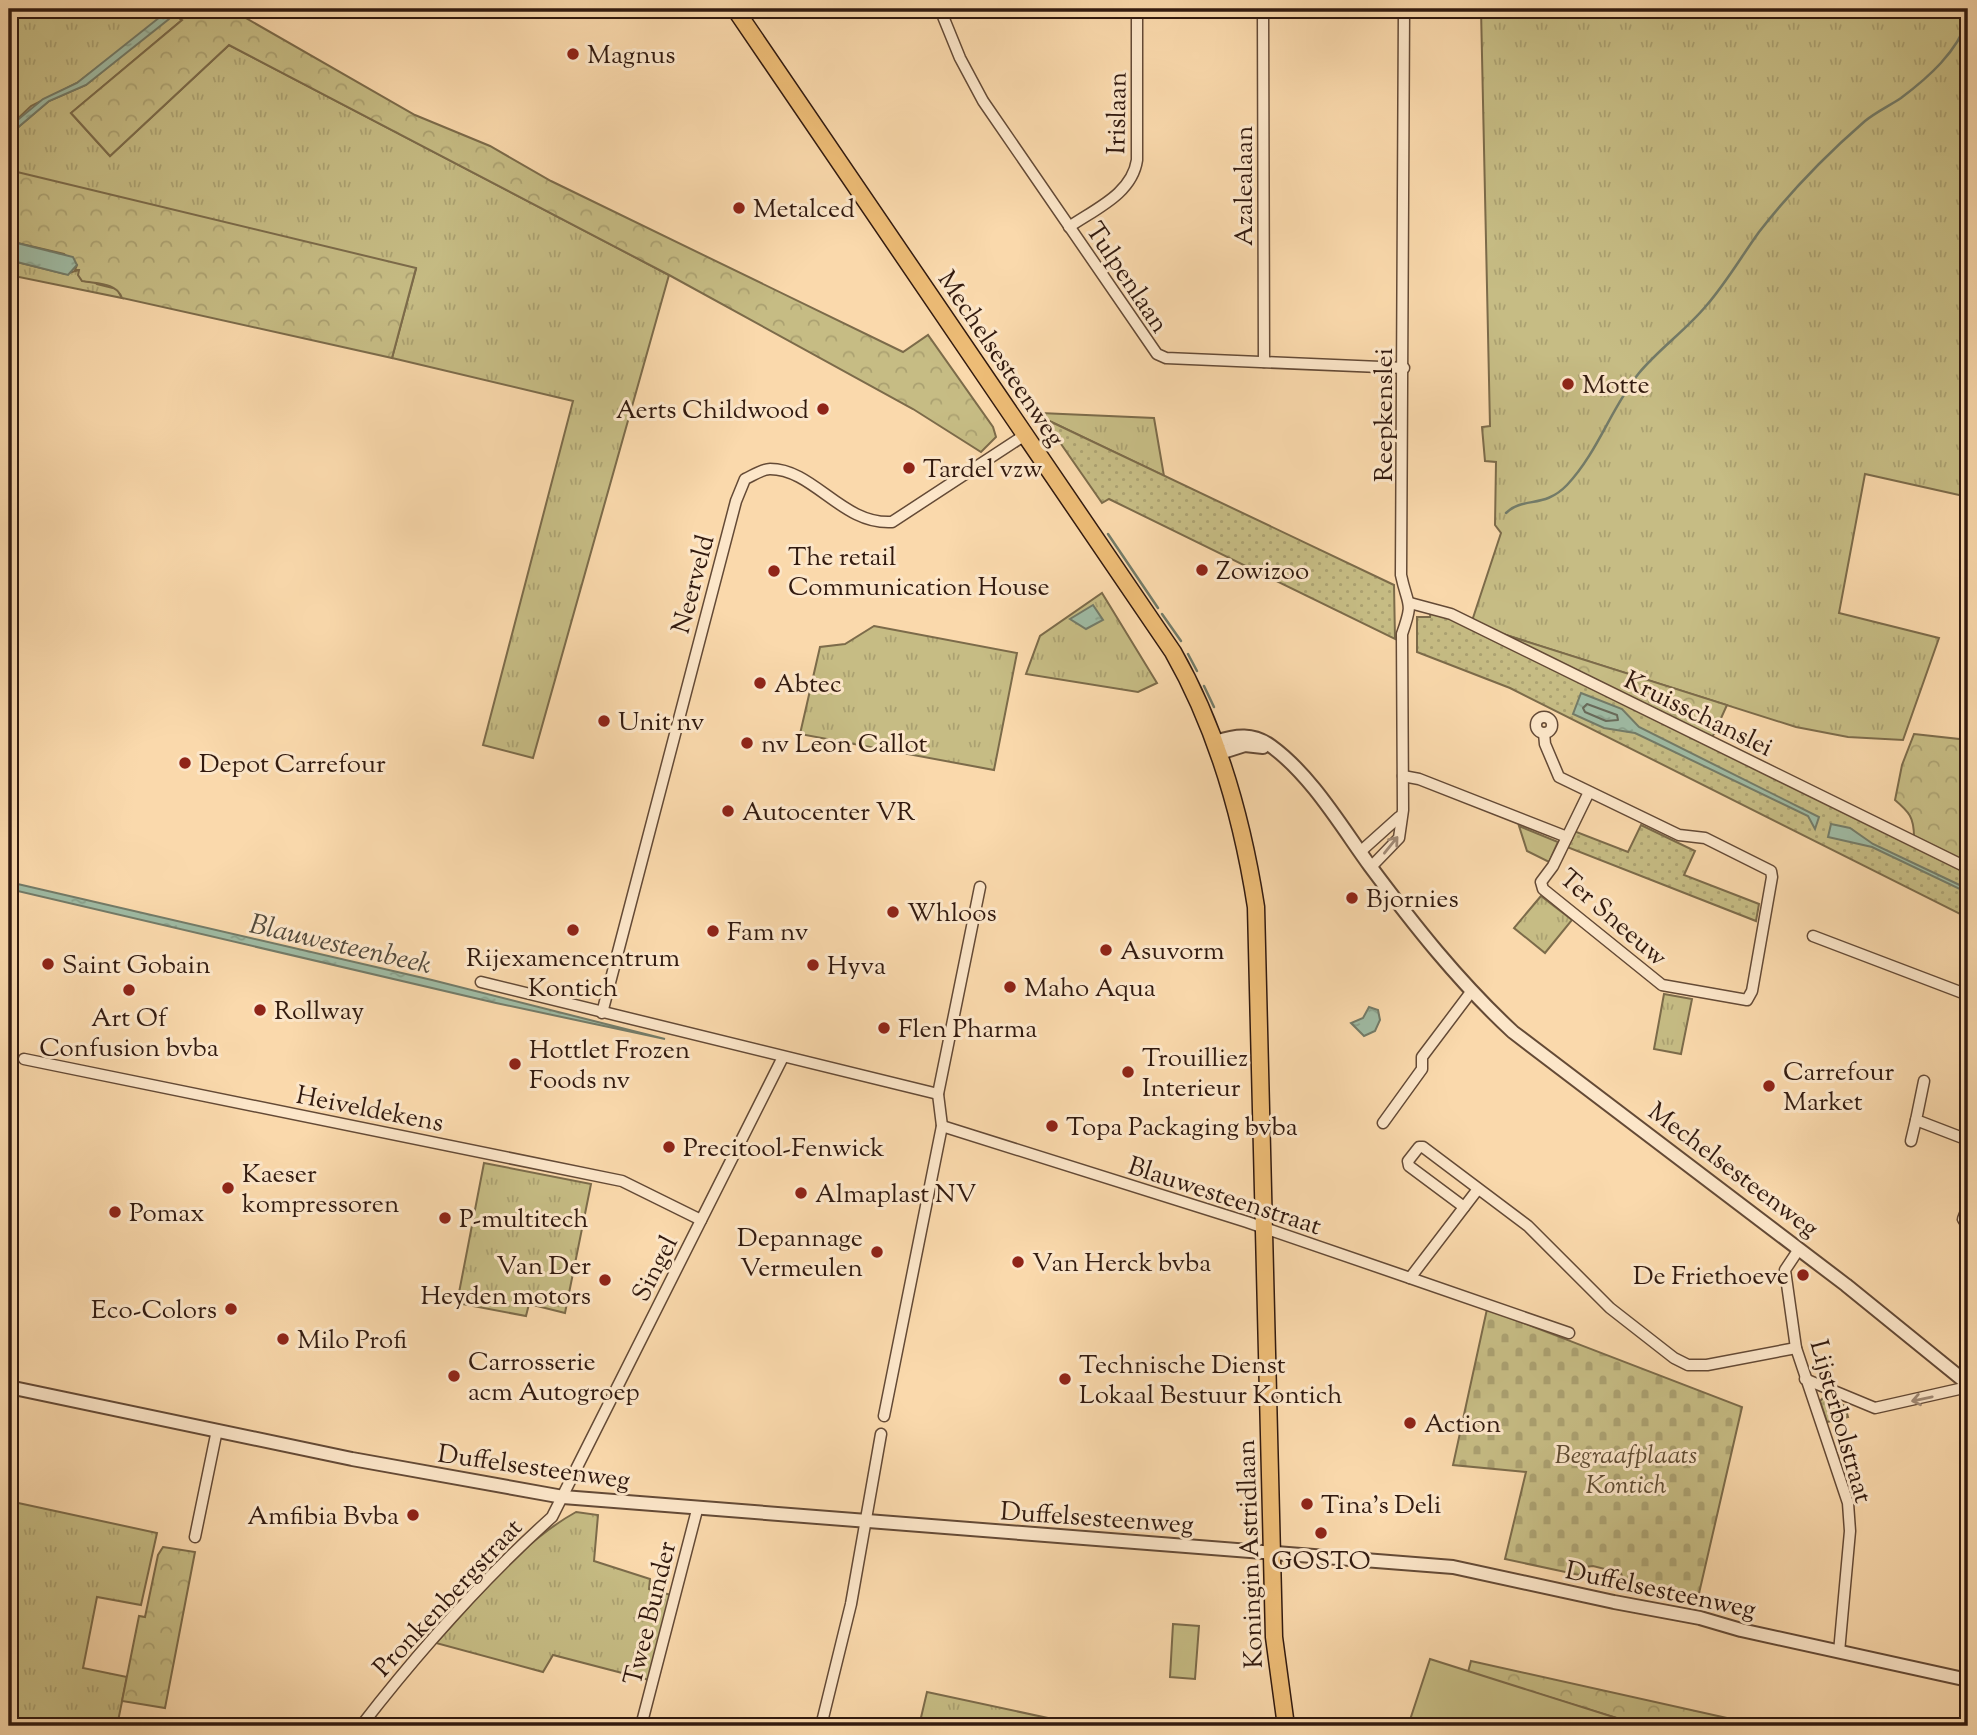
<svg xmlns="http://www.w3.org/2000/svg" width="1977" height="1735" font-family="'Sorts Mill Goudy',serif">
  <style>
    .grass { fill: url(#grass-tufts); stroke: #7c6b4a; stroke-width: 2 }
    .forest { fill: url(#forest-crowns); stroke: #7c6b4a; stroke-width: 2 }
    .cemetery { fill: url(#cemetery-stones); stroke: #7c6b4a; stroke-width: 2 }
    .park { fill: url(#park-dots); stroke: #7c6b4a; stroke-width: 2 }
    .pitch { fill: #c6bc84; stroke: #7c6b4a; stroke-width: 2 }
    .water { fill: url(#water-ripples); stroke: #737b68; stroke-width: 2 }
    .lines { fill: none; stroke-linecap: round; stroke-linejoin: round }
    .shore { stroke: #686a5a; stroke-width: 2 }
    .stream { stroke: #737b68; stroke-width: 2.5 }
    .minor-casing { stroke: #644a36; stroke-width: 13 }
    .tertiary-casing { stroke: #644a36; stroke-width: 16 }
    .primary-casing { stroke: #321a0f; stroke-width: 19 }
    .minor { stroke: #fce6c9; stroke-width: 10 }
    .tertiary { stroke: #fce6c9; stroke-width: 12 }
    .primary { stroke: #edbc76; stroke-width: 16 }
    .oneway { stroke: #a18a75 }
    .poi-dot { fill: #8f2418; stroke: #fce6c9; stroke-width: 2.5 }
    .labels { text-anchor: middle; stroke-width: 6; stroke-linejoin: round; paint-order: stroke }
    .poi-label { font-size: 26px; fill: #321a0f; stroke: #fce6c9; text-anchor: start }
    .street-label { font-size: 26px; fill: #321a0f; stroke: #fce6c9 }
    .park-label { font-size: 26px; font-style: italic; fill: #5e4b32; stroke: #fce6c9 }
    .water-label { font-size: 28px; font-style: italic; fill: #534a3c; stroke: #fce6c9 }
  </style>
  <defs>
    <pattern id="grass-tufts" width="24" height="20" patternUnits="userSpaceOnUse" patternTransform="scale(1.75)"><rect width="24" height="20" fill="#c6bc84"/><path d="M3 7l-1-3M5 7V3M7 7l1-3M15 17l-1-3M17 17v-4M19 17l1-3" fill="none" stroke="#aba171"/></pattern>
    <pattern id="forest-crowns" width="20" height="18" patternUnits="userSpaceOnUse" patternTransform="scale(1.75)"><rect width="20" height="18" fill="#c6bc84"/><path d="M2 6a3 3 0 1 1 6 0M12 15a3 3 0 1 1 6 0" fill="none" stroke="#aba171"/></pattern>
    <pattern id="cemetery-stones" width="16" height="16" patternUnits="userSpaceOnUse" patternTransform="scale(1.75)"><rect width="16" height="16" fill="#c6bc84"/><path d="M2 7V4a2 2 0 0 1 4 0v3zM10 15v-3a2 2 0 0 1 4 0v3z" fill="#aba171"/></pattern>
    <pattern id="park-dots" width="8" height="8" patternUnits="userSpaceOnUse" patternTransform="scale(1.75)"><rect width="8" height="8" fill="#c6bc84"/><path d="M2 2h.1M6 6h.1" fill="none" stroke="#aba171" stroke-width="1.8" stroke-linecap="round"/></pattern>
    <pattern id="water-ripples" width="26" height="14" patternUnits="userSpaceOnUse" patternTransform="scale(1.75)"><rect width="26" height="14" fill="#9fbba4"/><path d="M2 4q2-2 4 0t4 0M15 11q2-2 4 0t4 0" fill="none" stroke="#89a08c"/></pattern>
  </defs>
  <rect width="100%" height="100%" fill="#fad9ac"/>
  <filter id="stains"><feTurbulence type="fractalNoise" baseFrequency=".00286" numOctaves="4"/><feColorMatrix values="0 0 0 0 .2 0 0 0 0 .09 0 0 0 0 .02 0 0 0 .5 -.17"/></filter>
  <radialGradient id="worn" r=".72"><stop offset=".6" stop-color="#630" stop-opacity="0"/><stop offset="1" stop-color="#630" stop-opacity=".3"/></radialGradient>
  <g class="grass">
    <path d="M9,9H153L161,18L77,83L31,106L9,127Z"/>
    <path d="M1481,9H1968V497L1865,474L1839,613L1939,638L1903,740L1848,737L1796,727L1490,630L1472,621L1501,533L1495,525L1496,462L1485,461L1482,427L1490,426Z"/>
    <path d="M173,14L182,20L71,113L110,156L229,45L669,275L533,758L483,745L573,401L392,358L416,269L13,172L9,175V135L49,101L86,85Z"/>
    <path d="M9,260L65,274L79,270L97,284L117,289L122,298L9,275Z"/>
    <path d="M1040,413L1154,418L1164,476L1043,418Z"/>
    <path d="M1102,593L1157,683L1138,692L1026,674L1040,636Z"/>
    <path d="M874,626L1017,653L994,770L800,734L820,647L845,644Z"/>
    <path d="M1519,826L1558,842L1549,862L1527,851Z"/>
    <path d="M1541,896L1572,920L1545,953L1514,928Z"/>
    <path d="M1664,994L1692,999L1681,1054L1654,1049Z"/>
    <path d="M484,1163L591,1184L565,1313L529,1304L526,1316L457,1303Z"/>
    <path d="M9,1501L157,1533L141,1605L97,1597L83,1668L127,1677L117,1726H45L15,1720L14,1726H9Z"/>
    <path d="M576,1512L598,1515L594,1561L650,1579L649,1589L671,1595L649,1680L553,1655L543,1672L436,1643C479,1597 520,1543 576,1512Z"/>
    <path d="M927,1692L1062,1721L1061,1726H919Z"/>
  </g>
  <g class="forest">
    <path d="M175,9H230L415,115L490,146L551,181L903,352L928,335L993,427L996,437L981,452L913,409L669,275L229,45L110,156L71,113L182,20L173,14Z"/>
    <path d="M13,171L416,268L392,358L122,298C116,282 97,284 82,281L78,275L79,270H75L77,265L64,254L9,241V175Z"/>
    <path d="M1490,630L1727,705L1712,738Z"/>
    <path d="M1914,734L1968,740V863L1914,837C1914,817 1909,812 1895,800L1902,765Z"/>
    <path d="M163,1547L195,1552L165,1708L122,1701L139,1616L145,1617L158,1555Z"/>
    <path d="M1471,1661L1745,1722L1744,1726H1642L1468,1672Z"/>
  </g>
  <path class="cemetery" d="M1487,1309L1742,1407L1697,1602L1625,1586L1621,1573L1593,1566L1585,1567L1579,1575L1505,1559L1526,1472L1453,1465Z"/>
  <g class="park">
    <path d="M1043,418L1394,585L1395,639L1109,499L1102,503Z"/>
    <path d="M1431,607L1968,868V918L1510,688L1417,652V617H1430Z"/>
    <path d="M1641,825L1695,851L1684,875L1759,904L1756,921L1567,847L1574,831L1628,852Z"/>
    <path d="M1825,1396L1845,1406L1848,1417L1827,1422L1820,1401Z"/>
  </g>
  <g class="pitch">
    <path d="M1173,1624L1199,1626L1195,1679L1170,1677Z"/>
    <path d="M1430,1659L1642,1726H1408Z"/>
  </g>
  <g class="water">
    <path d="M170,9L176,10L169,19L86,85L49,101L9,135V127L43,99L77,83Z"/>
    <path d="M9,241L73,257L77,265L68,275L9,260Z"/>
    <path d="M1093,605L1103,620L1086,629L1070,619Z"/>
    <path d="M1581,693L1622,709L1639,727L1819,817L1815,829L1808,816L1635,733L1604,728L1573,714Z"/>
    <path d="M1831,824L1850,828L1873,844L1968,889V893L1872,847L1828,837Z"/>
    <path d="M9,882L432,980L665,1039L496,1003L9,889Z"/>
    <path d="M1369,1007L1378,1010L1380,1020L1375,1031L1364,1036L1351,1023L1363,1018Z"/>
  </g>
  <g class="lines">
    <path class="shore" d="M1587,704L1617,715L1618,720L1606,721L1585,712L1583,708Z"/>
    <g class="stream">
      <path d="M1506,513C1524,496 1544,509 1567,485C1598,452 1611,408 1639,373C1659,349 1686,330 1706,306C1726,283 1741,257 1759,232C1790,192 1827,154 1865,121C1876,112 1889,106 1901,98C1929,77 1957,52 1968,19"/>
      <path d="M1108,534L1158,608"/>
      <path d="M1162,614L1181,641"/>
      <path d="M1188,654L1197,671"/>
      <path d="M1204,686L1214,707"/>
    </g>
    <g class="minor-casing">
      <g id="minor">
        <path d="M940,9L960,58L983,101L1157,354L1166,358L1404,368"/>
        <path d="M1263,9L1264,362"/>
        <path d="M1069,227C1095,209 1132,194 1137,160V9"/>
        <path d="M1410,603L1451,614L1968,868"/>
        <circle cx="1544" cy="725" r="8"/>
        <path d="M1544,733L1545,744L1559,777L1679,835L1705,838L1771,871L1772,877L1752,991L1747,1000L1662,985L1543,889L1541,882L1553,866L1589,792"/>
        <path d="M1403,776L1419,779L1567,837"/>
        <path d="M1360,852L1399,817"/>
        <path d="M1371,867L1399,838L1403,810L1402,634C1414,600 1408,608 1401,575L1404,9"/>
        <path d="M1813,936L1968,995"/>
        <path d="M481,982L938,1094"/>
        <path d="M602,1013L736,501L745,479C752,476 762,469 770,469C814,469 842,525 892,522L1025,435"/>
        <path d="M24,1059L622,1181L701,1220"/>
        <path d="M1924,1081L1916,1120L1968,1140"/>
        <path d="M1383,1123L1422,1069V1057L1471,992"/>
        <path d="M942,1126L1247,1222L1410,1278L1478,1189"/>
        <path d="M1911,1141L1916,1120"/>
        <path d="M1968,1206L1963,1219L1968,1227"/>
        <path d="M1464,1207L1409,1166L1408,1161L1419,1147H1423L1528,1226L1610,1308L1674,1358L1688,1365H1707L1796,1348"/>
        <path d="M1799,1249L1785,1270L1796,1348L1848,1503L1850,1531L1839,1652"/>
        <path d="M1410,1278L1569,1333"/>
        <path d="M1805,1379L1875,1408L1968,1387"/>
        <path d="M884,1416L942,1126L938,1094L980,887"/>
        <path d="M195,1537L217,1430"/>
        <path d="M163,1726V1724"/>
        <path d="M361,1726C419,1651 481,1581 552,1517L783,1057"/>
        <path d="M641,1726L697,1510"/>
        <path d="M821,1726L851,1604L881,1434"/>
      </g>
    </g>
    <g class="tertiary-casing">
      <g id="tertiary">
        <path d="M1216,742C1236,735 1253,733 1271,746C1311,775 1341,826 1370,866C1414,925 1458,981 1513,1032L1846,1285L1968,1384"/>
        <path d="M1220,753L1245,745L1263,747"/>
        <path d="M9,1387L352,1459L563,1497L1453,1567L1614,1602L1700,1618L1741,1630L1968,1680"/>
      </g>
    </g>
    <g class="primary-casing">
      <path id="primary" d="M735,9L1173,652C1218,731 1242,817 1256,907L1274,1637L1286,1726"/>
    </g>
    <use href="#minor" class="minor"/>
    <use href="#tertiary" class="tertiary"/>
    <use href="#primary" class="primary"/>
  </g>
  <defs><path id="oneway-shaft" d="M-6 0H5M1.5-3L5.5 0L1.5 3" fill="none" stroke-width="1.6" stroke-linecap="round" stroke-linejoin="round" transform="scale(1.75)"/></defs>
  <g class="oneway">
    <use href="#oneway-shaft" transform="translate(1391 845) rotate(-51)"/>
    <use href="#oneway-shaft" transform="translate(1922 1399) rotate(168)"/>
  </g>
  <g class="poi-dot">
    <circle cx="573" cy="54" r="7"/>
    <circle cx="739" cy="208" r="7"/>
    <circle cx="1568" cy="384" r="7"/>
    <circle cx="823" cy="409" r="7"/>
    <circle cx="909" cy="468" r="7"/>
    <circle cx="1202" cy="570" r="7"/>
    <circle cx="774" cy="571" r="7"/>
    <circle cx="760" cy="683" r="7"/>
    <circle cx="604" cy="721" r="7"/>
    <circle cx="747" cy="743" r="7"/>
    <circle cx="185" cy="763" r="7"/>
    <circle cx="728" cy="811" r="7"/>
    <circle cx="1352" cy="898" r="7"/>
    <circle cx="893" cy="912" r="7"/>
    <circle cx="573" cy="930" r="7"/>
    <circle cx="713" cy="931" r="7"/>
    <circle cx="1106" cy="950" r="7"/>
    <circle cx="48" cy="964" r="7"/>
    <circle cx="813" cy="965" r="7"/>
    <circle cx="1010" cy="987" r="7"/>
    <circle cx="129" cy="990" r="7"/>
    <circle cx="260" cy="1010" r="7"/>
    <circle cx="884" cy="1028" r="7"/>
    <circle cx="515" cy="1064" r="7"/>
    <circle cx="1128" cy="1072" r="7"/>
    <circle cx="1769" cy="1086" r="7"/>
    <circle cx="1052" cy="1126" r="7"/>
    <circle cx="669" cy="1147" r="7"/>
    <circle cx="228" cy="1188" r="7"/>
    <circle cx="801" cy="1193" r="7"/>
    <circle cx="115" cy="1212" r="7"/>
    <circle cx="445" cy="1218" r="7"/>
    <circle cx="877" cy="1252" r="7"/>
    <circle cx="1018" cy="1262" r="7"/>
    <circle cx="1803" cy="1275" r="7"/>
    <circle cx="605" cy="1280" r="7"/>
    <circle cx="231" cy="1309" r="7"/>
    <circle cx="283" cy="1339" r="7"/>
    <circle cx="454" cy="1376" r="7"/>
    <circle cx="1065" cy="1379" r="7"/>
    <circle cx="1410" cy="1423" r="7"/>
    <circle cx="1307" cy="1504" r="7"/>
    <circle cx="413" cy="1515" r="7"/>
    <circle cx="1321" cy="1533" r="7"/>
  </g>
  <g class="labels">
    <g class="poi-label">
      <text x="587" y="63">Magnus</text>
      <text x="753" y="217">Metalced</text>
      <text x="1582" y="393">Motte</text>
      <text x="809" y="418" text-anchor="end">Aerts Childwood</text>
      <text x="923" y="477">Tardel vzw</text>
      <text x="788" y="565">The retail<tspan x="788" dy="30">Communication House</tspan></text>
      <text x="1216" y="579">Zowizoo</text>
      <text x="774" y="692">Abtec</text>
      <text x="618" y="730">Unit nv</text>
      <text x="761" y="752">nv Leon Callot</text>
      <text x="199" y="772">Depot Carrefour</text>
      <text x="742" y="820">Autocenter VR</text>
      <text x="1366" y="907">Bjornies</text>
      <text x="907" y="921">Whloos</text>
      <text x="727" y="940">Fam nv</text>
      <text x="1120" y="959">Asuvorm</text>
      <text x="573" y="966" text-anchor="middle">Rijexamencentrum<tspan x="573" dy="30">Kontich</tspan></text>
      <text x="62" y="973">Saint Gobain</text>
      <text x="827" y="974">Hyva</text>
      <text x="1024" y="996">Maho Aqua</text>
      <text x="274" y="1019">Rollway</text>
      <text x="129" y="1026" text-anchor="middle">Art Of<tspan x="129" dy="30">Confusion bvba</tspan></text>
      <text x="898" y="1037">Flen Pharma</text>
      <text x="529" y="1058">Hottlet Frozen<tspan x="529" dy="30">Foods nv</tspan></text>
      <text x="1142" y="1066">Trouilliez<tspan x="1142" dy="30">Interieur</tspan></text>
      <text x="1783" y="1080">Carrefour<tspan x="1783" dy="30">Market</tspan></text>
      <text x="1066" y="1135">Topa Packaging bvba</text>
      <text x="683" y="1156">Precitool-Fenwick</text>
      <text x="242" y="1182">Kaeser<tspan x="242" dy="30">kompressoren</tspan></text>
      <text x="815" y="1202">Almaplast NV</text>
      <text x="129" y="1221">Pomax</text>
      <text x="459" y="1227">P-multitech</text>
      <text x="863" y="1246" text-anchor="end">Depannage<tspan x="863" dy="30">Vermeulen</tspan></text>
      <text x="1032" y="1271">Van Herck bvba</text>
      <text x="591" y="1274" text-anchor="end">Van Der<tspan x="591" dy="30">Heyden motors</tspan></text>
      <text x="1789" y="1284" text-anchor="end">De Friethoeve</text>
      <text x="217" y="1318" text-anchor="end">Eco-Colors</text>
      <text x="297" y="1348">Milo Profi</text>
      <text x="468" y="1370">Carrosserie<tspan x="468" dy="30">acm Autogroep</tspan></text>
      <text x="1079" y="1373">Technische Dienst<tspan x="1079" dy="30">Lokaal Bestuur Kontich</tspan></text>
      <text x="1424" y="1432">Action</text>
      <text x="1321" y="1513">Tina's Deli</text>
      <text x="399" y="1524" text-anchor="end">Amfibia Bvba</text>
      <text x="1321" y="1569" text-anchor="middle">GOSTO</text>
    </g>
    <g class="street-label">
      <text transform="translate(1116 113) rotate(-89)" y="9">Irislaan</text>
      <text transform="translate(1243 186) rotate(-90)" y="9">Azalealaan</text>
      <text transform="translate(1128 277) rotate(56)" y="9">Tulpenlaan</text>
      <text transform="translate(1002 358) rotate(56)" y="9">Mechelsesteenweg</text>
      <text transform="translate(1383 415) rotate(-90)" y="9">Reepkenslei</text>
      <text transform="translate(692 584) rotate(-75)" y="9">Neerveld</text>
      <text transform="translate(1699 713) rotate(26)" y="9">Kruisschanslei</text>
      <text transform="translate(1614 917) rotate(41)" y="9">Ter Sneeuw</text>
      <text transform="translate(370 1108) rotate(11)" y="9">Heiveldekens</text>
      <text transform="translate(1734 1169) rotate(37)" y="9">Mechelsesteenweg</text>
      <text transform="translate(1225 1195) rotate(18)" y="9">Blauwesteenstraat</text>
      <text transform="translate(654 1268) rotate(-63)" y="9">Singel</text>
      <text transform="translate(1842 1421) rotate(74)" y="9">Lijsterbolstraat</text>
      <text transform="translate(534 1466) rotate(8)" y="9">Duffelsesteenweg</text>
      <text transform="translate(1097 1517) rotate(4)" y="9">Duffelsesteenweg</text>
      <text transform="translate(1249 1554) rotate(-92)" y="9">Koningin Astridlaan</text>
      <text transform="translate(1661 1589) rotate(12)" y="9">Duffelsesteenweg</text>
      <text transform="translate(447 1597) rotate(-47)" y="9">Pronkenbergstraat</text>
      <text transform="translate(649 1613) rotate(-76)" y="9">Twee Bunder</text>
    </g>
    <g class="park-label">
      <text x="1626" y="1463">Begraafplaats<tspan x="1626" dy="30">Kontich</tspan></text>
    </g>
    <g class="water-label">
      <text transform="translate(341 943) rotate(13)" y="10">Blauwesteenbeek</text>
    </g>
  </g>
  <rect width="1977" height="1735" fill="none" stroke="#fad9ac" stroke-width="35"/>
  <rect x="10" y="10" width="1956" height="1714" fill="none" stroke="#321a0f" stroke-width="3.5"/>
  <rect x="18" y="18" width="1942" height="1700" fill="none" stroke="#321a0f" stroke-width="2"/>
  <rect width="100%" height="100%" filter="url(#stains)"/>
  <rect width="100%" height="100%" fill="url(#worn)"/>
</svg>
